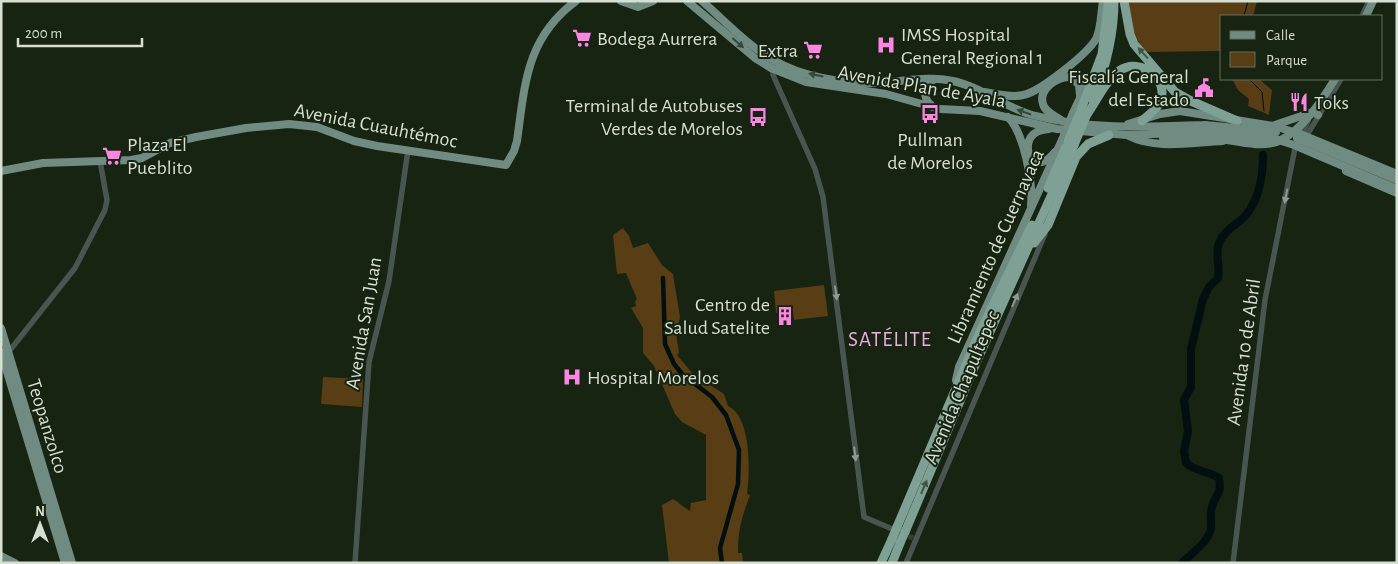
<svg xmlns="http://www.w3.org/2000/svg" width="1398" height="564" font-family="'Alegreya Sans',sans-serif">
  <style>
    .green { fill: #593d14 }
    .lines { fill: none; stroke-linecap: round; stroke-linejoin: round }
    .stream { stroke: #010f11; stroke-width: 1 }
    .canal { stroke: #010f11; stroke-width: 4.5 }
    .river { stroke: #010f11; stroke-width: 8 }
    .minor-tunnel { stroke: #33402e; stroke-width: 5.5; stroke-dasharray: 5.5 3; stroke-linecap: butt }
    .minor { stroke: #485551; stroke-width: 5.5 }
    .major { stroke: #708b81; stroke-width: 8 }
    .highway { stroke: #7fa094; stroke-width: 9 }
    .major-bridge { stroke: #708b81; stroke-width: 8 }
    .highway-bridge { stroke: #7fa094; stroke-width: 9 }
    .oneway { fill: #364838 }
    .oneway2 { fill: #405645 }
    .oneway3 { fill: #8e9a92 }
    .labels { text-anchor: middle; stroke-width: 4; stroke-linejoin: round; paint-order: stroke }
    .poi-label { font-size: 20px; fill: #d5dfd2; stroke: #162411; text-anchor: start }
    .street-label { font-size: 20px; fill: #d5dfd2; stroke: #162411 }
    .neighbourhood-label { font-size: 21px; letter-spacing: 1px; fill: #efacde; stroke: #162411 }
  </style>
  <rect width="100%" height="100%" fill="#162411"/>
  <g class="green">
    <path d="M1126,1H1257L1253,16H1222V51L1145,52C1134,36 1129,20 1126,1Z"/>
    <path d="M1232,79H1259L1272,90L1269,115L1248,106L1249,99L1238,90Z"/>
    <path d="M623,228L629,236L633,248L648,243L662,265L673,274L680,317L676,333L679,353L677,355L693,374L724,394L728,406C752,417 750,473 747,494L750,495C742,517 738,529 738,553H742L743,563H669L662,505L673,499L690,511L691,503L706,500V435L682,422L675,414L654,366L643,353V328L631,308L636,306L635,301L637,299L626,273L617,274L613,235Z"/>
    <path d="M824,285L828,316L794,320L793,311L776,313L774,291Z"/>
    <path d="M323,377L363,379L362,407L321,404Z"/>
  </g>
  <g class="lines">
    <g class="stream">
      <path d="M1244,16L1248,1"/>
      <path d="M1249,79L1262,92L1264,111"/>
    </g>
    <path class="canal" d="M663,278L665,344L674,364L683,375L712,397L726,415L739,450L738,484L720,548L722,563"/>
    <path class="river" d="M1182,563C1192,553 1210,541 1211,527C1211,520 1210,513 1212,507C1215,493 1222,497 1219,478C1208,471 1194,471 1186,463L1184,451L1188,431L1184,400L1191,387V349L1203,299L1209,287L1218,278C1220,266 1215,254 1219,243C1225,229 1237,225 1246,215C1259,199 1263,175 1263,155"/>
    <path class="minor-tunnel" d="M901,533L913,538"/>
    <g class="minor">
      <path d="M1362,16L1369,1"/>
      <path d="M772,65L773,75L815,169L823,197L864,517L890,528"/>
      <path d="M1304,140L1341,79"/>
      <path d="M7,354L75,268L105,210L107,200L100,161"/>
      <path d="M355,563L369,362L389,281L408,150"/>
      <path d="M906,563L1045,234"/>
      <path d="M1233,563L1265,300L1295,148L1308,121"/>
    </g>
    <g class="major">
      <path d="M621,1L638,7L653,1"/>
      <path d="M687,1L755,58L771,68L806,82L886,94L940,109L980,111L1057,129L1127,135L1205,132"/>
      <path d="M702,1C725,21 748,46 775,61C801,76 840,83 870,83C897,83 926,75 953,81C981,87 1004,107 1032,115C1090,130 1147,127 1205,125"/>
      <path d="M1366,16L1373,1"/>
      <path d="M984,92C997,94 1011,98 1023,95C1040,92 1087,54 1096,39C1101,29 1101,13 1103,1"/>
      <path d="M931,105C921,96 925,87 934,79"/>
      <path d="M1073,113L1089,79"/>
      <path d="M1008,117C1024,133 1033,182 1031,205"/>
      <path d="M1061,120C1054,115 1045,112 1043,104C1038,89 1058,76 1071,77L1079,85L1080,95"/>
      <path d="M1128,124L1160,114L1180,111L1274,126L1300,134L1397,174"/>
      <path d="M1275,125L1313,112L1318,115"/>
      <path d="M1049,129C1031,130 1024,141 1030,158C1040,166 1048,161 1055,152"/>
      <path d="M1129,136C1156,150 1193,142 1223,141"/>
      <path d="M1,171L43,163L131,160L142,158L170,143L196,137L246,128L289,124L317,127L354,141L377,146L506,165L514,151L517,141C525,84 526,38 576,1"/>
      <path d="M1346,171L1397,193"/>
      <path d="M1,328L72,563"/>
      <path d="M1,352L65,563"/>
      <path d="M956,380L959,367L1062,140"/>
      <path d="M1,556L15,563"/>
    </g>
    <g class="highway">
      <path d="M1124,1L1130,34L1134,44L1169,85L1175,92L1191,101L1237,121"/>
      <path d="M1093,100C1106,67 1114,36 1114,1"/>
      <path d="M1079,115L1102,54L1108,5"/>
      <path d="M1086,116C1096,102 1105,81 1119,71C1140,56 1172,80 1159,104C1155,111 1147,116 1142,121"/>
      <path d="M1048,188L1068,142"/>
      <path d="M1034,243L1048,225L1076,157L1088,144L1109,135"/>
      <path d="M897,527L979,334L1032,225"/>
      <path d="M905,532L976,363L1074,145"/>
      <path d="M881,563L892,539"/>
      <path d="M892,563L900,543"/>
    </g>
    <g class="major-bridge">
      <path d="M1205,125L1276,132"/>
      <path d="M1205,132L1275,139L1294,145L1397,189"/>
      <path d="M1163,138C1180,138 1197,137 1213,138C1233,140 1260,149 1279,141C1303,130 1322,100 1335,79"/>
      <path d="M1297,138L1397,180"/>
      <path d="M1062,140L1073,113"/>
    </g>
    <g class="highway-bridge">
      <path d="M1068,142L1079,115"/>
      <path d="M1074,145L1086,116"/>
      <path d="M892,539L897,527"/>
      <path d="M900,543L905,532"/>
    </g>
  </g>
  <defs><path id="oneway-solid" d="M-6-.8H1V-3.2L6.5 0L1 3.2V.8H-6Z" transform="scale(1.25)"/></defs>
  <g class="oneway">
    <use href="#oneway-solid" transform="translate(738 43) rotate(41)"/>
    <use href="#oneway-solid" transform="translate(816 75) rotate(-168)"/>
    <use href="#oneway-solid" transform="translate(1024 112) rotate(-161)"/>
  </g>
  <g class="oneway2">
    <use href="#oneway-solid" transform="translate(1143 53) rotate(-132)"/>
    <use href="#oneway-solid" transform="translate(924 487) rotate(-67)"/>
  </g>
  <g class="oneway3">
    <use href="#oneway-solid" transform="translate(1286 196) rotate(101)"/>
    <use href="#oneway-solid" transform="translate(836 293) rotate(82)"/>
    <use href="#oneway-solid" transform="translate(1015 300) rotate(-67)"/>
    <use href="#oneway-solid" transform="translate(855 454) rotate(83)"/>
  </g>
  <defs>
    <g id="supermarket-bare" transform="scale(1.5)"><path d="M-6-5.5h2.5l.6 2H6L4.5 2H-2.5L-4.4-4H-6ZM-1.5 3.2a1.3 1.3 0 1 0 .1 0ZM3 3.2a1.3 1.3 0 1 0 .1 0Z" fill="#fd86e3" stroke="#162411" stroke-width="2.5" paint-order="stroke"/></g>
    <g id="hospital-bare" transform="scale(1.5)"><path d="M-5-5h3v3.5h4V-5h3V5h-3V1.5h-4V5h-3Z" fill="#fd86e3" stroke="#162411" stroke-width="2.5" paint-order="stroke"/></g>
    <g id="civic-bare" transform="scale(1.5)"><path d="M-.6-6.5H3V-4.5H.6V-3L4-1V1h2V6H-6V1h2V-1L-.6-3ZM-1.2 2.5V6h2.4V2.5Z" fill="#fd86e3" stroke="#162411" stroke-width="2.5" paint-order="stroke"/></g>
    <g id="restaurant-bare" transform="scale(1.5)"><path d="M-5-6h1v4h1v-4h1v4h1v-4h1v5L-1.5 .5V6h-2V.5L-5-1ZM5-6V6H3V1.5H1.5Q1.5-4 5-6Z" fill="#fd86e3" stroke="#162411" stroke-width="2.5" paint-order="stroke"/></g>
    <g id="bus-bare" transform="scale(1.5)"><path d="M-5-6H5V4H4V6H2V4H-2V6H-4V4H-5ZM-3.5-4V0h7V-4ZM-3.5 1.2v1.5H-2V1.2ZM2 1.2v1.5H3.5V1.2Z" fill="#fd86e3" stroke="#162411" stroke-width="2.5" paint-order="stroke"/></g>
    <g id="building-bare" transform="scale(1.5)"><path d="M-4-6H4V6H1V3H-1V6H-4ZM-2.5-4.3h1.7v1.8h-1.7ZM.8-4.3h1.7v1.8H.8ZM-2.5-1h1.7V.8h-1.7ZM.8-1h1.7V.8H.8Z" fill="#fd86e3" stroke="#162411" stroke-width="2.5" paint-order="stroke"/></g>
  </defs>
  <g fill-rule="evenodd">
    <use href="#supermarket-bare" x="582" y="38"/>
    <use href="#hospital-bare" x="886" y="45"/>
    <use href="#supermarket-bare" x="813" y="50"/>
    <use href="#civic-bare" x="1204" y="88"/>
    <use href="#restaurant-bare" x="1299" y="102"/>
    <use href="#bus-bare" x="930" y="114"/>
    <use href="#bus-bare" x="758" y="117"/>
    <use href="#supermarket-bare" x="112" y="156"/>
    <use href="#building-bare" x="785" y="316"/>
    <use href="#hospital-bare" x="572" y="377"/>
  </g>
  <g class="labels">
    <g class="poi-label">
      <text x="901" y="41">IMSS Hospital<tspan x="901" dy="23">General Regional 1</tspan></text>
      <text x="597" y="45">Bodega Aurrera</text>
      <text x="798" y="57" text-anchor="end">Extra</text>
      <text x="1189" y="83" text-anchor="end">Fiscalía General<tspan x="1189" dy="23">del Estado</tspan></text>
      <text x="1314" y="109">Toks</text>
      <text x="743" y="112" text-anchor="end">Terminal de Autobuses<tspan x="743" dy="23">Verdes de Morelos</tspan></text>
      <text x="930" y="146" text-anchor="middle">Pullman<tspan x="930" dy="23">de Morelos</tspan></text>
      <text x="127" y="151">Plaza El<tspan x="127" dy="23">Pueblito</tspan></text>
      <text x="770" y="311" text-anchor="end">Centro de<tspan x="770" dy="23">Salud Satelite</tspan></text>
      <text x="587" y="384">Hospital Morelos</text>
    </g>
    <g class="street-label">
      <text transform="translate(922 86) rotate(10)" y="7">Avenida Plan de Ayala</text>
      <text transform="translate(376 125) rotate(11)" y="7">Avenida Cuauhtémoc</text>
      <text transform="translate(995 246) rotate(-66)" y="7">Libramiento de Cuernavaca</text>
      <text transform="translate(363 323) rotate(-80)" y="7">Avenida San Juan</text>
      <text transform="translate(1243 352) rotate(-82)" y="7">Avenida 10 de Abril</text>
      <text transform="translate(961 387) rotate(-67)" y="7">Avenida Chapultepec</text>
      <text transform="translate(48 426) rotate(73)" y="7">Teopanzolco</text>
    </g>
    <g class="neighbourhood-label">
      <text x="890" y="346">SATÉLITE</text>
    </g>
  </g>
  <rect width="1398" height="564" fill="none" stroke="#d5dfd2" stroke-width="5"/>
  <rect x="1220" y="15" width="162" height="65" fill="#162411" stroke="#626f5e"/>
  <rect x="1230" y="31" width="25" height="8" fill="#708b81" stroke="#626f5e"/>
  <text x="1266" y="40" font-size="15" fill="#d5dfd2">Calle</text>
  <rect x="1230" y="52" width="25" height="15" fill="#593d14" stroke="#626f5e"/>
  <text x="1266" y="65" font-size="15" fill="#d5dfd2">Parque</text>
  <g transform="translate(40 524)" stroke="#162411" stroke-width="4" paint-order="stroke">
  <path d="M0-4L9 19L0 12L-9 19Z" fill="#d5dfd2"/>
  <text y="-8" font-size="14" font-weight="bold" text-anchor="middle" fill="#d5dfd2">N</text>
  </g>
  <path d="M18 38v8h124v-8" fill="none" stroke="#d5dfd2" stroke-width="2.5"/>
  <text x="25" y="38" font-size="15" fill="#d5dfd2" stroke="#162411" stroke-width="4" paint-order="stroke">200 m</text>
</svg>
